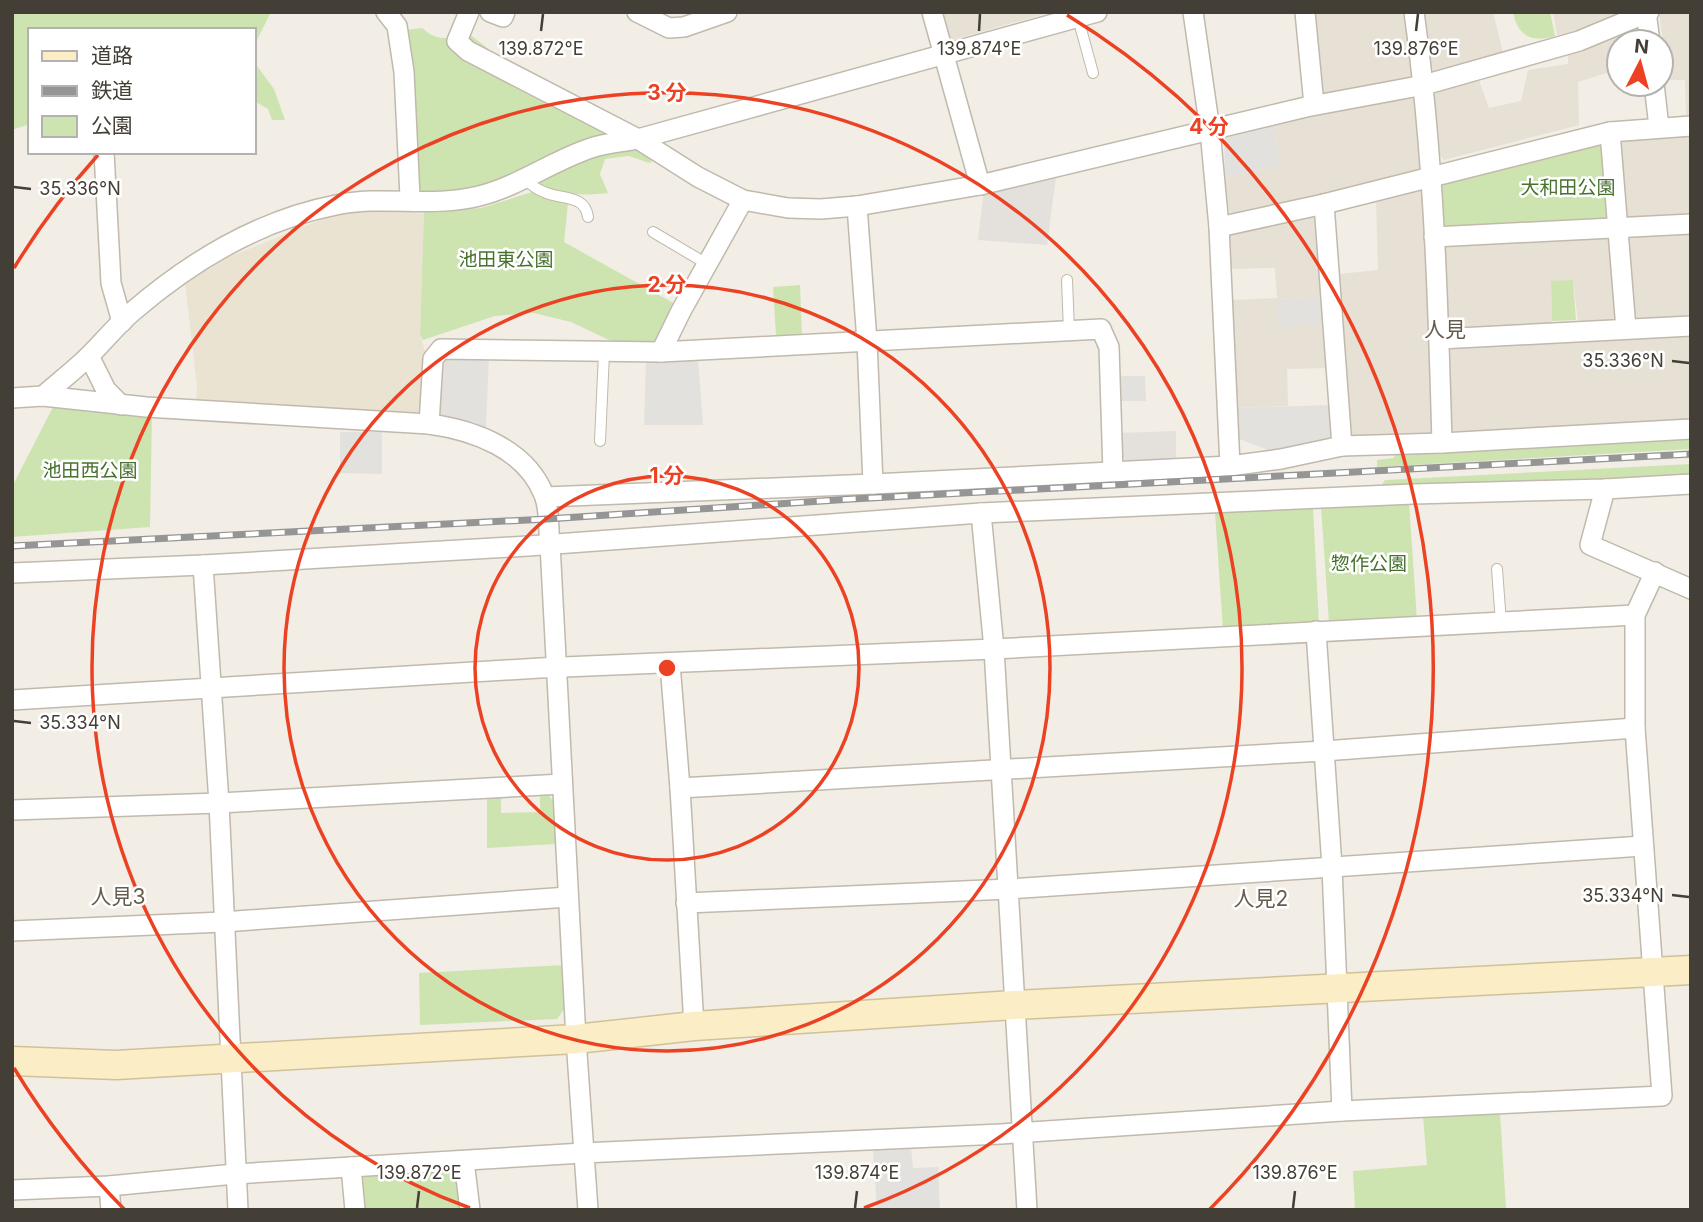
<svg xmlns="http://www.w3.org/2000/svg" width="1703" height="1222" font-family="Inter,'Noto Sans JP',sans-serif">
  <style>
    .residential { fill: #e6e0d5 }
    .industrial { fill: #e4e0db }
    .education { fill: #eae3d1 }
    .green { fill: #cde4b1 }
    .parking { fill: #e3e1de }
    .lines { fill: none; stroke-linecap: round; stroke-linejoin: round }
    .lane-casing { stroke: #c0b9ac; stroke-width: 12 }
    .street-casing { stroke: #c0b9ac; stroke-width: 22 }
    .secondary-casing { stroke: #cfc198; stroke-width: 31 }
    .lane { stroke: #fff; stroke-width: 10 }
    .street { stroke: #fff; stroke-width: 19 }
    .secondary { stroke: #fbeec7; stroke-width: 28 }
    .rail-casing { stroke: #959595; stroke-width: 7 }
    .rail { stroke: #fff; stroke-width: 4.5; stroke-dasharray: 13; stroke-linecap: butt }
    .ticks { fill: none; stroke: #443f36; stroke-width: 2.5 }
    .ring { fill: none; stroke: #ec4223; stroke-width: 3.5 }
    .labels { text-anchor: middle; stroke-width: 5; stroke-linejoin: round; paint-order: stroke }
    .park-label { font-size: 19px; fill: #47722d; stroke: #fff }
    .neighbourhood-label { font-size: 21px; fill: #665c4e; stroke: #fff }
    .ticks-label { font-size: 18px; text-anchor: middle; fill: #443f36; stroke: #fff; stroke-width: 5; stroke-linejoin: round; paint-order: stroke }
    .centre { fill: #ec4223; stroke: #fff; stroke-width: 3.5 }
    .ring-label { font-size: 21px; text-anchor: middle; font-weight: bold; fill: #ec4223; stroke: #fff; stroke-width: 5; stroke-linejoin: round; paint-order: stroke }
  </style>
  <rect width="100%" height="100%" fill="#f2eee6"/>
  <g class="residential">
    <path d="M939,12H1051L952,40L946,38Z"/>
    <path d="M1313,12H1405L1413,78L1322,95Z"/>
    <path d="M1421,12H1493L1503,53L1433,73L1429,69Z"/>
    <path d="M1553,12H1623L1580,30L1557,35Z"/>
    <path d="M1659,12H1691V117L1686,115L1685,80H1668Z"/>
    <path d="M1625,30L1629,42H1619V69L1578,82L1579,125L1444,160L1439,154L1434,138L1429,92L1479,80L1489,108L1521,101L1528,70L1568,64V49Z"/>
    <path d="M1411,95L1416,98L1422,169L1237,215H1232L1229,211L1225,177L1280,166L1274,125Z"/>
    <path d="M1691,133V217L1624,220L1618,143L1621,135Z"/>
    <path d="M1422,189L1437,429L1432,436L1354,438L1347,431L1339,274L1378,270L1376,198Z"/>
    <path d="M1319,212L1324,296L1277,299L1325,324L1328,368L1287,369L1288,406L1235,408L1230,300L1277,298L1275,268L1229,269V237L1233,233Z"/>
    <path d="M1691,231V315L1637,319L1631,315L1625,239L1629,236Z"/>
    <path d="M1610,235L1616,315L1612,320L1578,321L1573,280L1551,282L1552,323L1455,332L1445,328L1444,239Z"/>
    <path d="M1691,330V423L1451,435L1448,347Z"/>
  </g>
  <g class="industrial">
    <path d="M1056,177L1047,245L978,240L984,189Z"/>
    <path d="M1176,431V460L1128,463L1119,454V433Z"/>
  </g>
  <path class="education" d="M373,207L424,214L420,334L426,354L422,417L196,399L197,386L185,283L231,256L323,219Z"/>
  <g class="green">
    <path d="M12,12H274L270,14L254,46V30H30V124L12,130Z"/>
    <path d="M1513,12H1550L1555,36C1532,43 1518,37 1513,12Z"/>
    <path d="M422,28C438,42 448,39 468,33L495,54L505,76L605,128L609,135L538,160L514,173L486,183L436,195L415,192L405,30Z"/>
    <path d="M254,62L274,89L285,120H272L268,109L254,101Z"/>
    <path d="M1606,142L1609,220L1440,230V182Z"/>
    <path d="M599,151H637L648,155L652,162L649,163L629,156L605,159L600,174L608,193C580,196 566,195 539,185L540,181L575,161H588Z"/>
    <path d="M532,192L568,204L564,242L677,305L656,343L626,348L571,322L534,313L495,316L423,340L420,334L424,211L481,208Z"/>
    <path d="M1573,280L1576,320L1552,321L1551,281Z"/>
    <path d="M800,285L802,335L776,336L773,287Z"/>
    <path d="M54,405L152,413L150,527L12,537V487Z"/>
    <path d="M1691,435V449L1377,467V460L1394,458L1395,452Z"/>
    <path d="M1691,464V477L1381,486L1385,480Z"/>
    <path d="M1409,502L1417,620L1329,623L1321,506Z"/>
    <path d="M1313,507L1319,625L1223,630L1215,513Z"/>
    <path d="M546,792L554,802L556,844L487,848V795L501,794V813L540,812V793Z"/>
    <path d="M564,965L565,1008L557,1019L420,1025L419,973Z"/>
    <path d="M1500,1112L1506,1208L1355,1210L1353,1171L1427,1165L1423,1117Z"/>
    <path d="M456,1171L462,1210H364L361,1181L366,1174Z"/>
  </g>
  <g class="parking">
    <path d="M1274,125L1280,166L1225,177L1224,141L1229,133Z"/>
    <path d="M1324,296L1325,324L1279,327L1277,299Z"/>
    <path d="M489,356L486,428L474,422L448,418L441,415L436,408L440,358Z"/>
    <path d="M698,358L703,425H644L646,360Z"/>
    <path d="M1117,376H1145L1146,401H1118Z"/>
    <path d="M1331,405L1333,439L1328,442L1270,451L1237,438L1235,408Z"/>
    <path d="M340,432H382V474L340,473Z"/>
    <path d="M911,1147L913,1168L938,1167L940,1210H877L873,1150Z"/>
  </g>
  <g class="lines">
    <g class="lane-casing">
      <g id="lane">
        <path d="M1078,18L1093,73"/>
        <path d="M525,179C531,185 536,189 544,192C561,200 585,194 588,217"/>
        <path d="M653,232L707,264"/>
        <path d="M1067,280L1069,331"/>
        <path d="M600,441L604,353"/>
        <path d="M1497,569L1501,623"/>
      </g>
    </g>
    <g class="street-casing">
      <g id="street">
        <path d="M386,12L397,26L404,72L410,197"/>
        <path d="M469,12L457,41L468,51L638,139L698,177L743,200L788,208L821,209L857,206L980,185L1306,107L1424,85L1579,41L1649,12"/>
        <path d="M490,12L503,17L505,12"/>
        <path d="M637,12L669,28L684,27L727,12"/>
        <path d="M932,12L980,185"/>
        <path d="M1193,12L1210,130L1219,227L1230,466"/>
        <path d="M1305,12L1314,105"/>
        <path d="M1414,12C1434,155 1438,300 1442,443"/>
        <path d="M1646,12L1650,42"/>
        <path d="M1654,84L1659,127"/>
        <path d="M1610,132L1626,329"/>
        <path d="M104,152L111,283L122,322"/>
        <path d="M1324,204L1342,446"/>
        <path d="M857,206L867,341L873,484"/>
        <path d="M1219,227L1324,204L1610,132L1691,126"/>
        <path d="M1434,237L1691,224"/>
        <path d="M1439,339L1691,326"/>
        <path d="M661,352L681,311L743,200"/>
        <path d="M89,356L106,390L121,405"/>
        <path d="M43,396C59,382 76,369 91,354C104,341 117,325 132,312C190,262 259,220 336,205C384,195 431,208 479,196C519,186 552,161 591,148C605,143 623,142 638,139L1097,12"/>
        <path d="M12,398L43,396L146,407L429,424C474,430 526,449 544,495C550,509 548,529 550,544L576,1039L588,1210"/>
        <path d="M429,424L433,359L441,349L661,352L1101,329L1109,347L1113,472"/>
        <path d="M1605,489L1590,545L1691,589"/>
        <path d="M545,497L873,484L1230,466L1281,459L1342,446L1442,443L1691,429"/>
        <path d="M981,513L994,649L1027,1210"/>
        <path d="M203,565L219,803L238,1210"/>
        <path d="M12,573L203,565L528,546L981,513L1413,494L1605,489L1691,484"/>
        <path d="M1316,631L1332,867L1342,1111"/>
        <path d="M670,664L680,788L694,1026"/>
        <path d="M12,700L540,668L994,649L1635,615"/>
        <path d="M680,788L1324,751L1635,728"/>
        <path d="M12,810L219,803L562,784"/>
        <path d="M686,903L1009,889L1643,846"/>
        <path d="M12,931L223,922L568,897"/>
        <path d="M464,1161L470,1210"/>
        <path d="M351,1167L355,1210"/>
        <path d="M109,1186L111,1210"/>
        <path d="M12,1190L109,1186L235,1174L583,1153L1001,1134L1342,1111L1662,1096L1635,728V615L1655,572"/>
      </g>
    </g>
    <g class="secondary-casing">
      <path id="secondary" d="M12,1061L116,1065L576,1039L694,1026L1014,1005L1691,970"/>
    </g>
    <use href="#lane" class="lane"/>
    <use href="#street" class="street"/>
    <use href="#secondary" class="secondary"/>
    <g class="rail-casing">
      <path id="rail" d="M12,546L547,519L852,499L1691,454"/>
    </g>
    <use href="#rail" class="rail"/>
  </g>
  <path class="ticks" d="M541,31L543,14M979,31L980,14M1416,31L1418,14M14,187L31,189M1672,361L1689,363M14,721L31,723M1672,895L1689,897M417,1208L419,1191M855,1208L857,1191M1293,1208L1295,1191"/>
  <g class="ring">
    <circle cx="667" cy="668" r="192"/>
    <circle cx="667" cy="668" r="383"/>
    <path d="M470 1208A575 575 0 1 1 864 1208"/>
    <path d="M125 1210A766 766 0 0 1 14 1068M14 268A766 766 0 0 1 98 155M1067 15A766 766 0 0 1 1209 1210"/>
  </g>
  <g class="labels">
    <g class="park-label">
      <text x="1568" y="194">大和田公園</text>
      <text x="506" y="266">池田東公園</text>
      <text x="90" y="477">池田西公園</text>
      <text x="1369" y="570">惣作公園</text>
    </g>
    <g class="neighbourhood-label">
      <text x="1445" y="337">人見</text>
      <text x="118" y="904">人見3</text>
      <text x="1261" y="906">人見2</text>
    </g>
  </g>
  <g class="ticks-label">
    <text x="541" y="55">139.872°E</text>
    <text x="979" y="55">139.874°E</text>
    <text x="1416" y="55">139.876°E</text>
    <text x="80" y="195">35.336°N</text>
    <text x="1623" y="367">35.336°N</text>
    <text x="80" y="729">35.334°N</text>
    <text x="1623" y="902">35.334°N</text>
    <text x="419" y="1179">139.872°E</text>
    <text x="857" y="1179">139.874°E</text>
    <text x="1295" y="1179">139.876°E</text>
  </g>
  <circle cx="667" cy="668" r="10" class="centre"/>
  <g class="ring-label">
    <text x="667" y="100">3 分</text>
    <text x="1209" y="134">4 分</text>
    <text x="667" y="292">2 分</text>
    <text x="667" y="483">1 分</text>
  </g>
  <rect width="1703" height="1222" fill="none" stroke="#443f36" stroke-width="28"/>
  <rect x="28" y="28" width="228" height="126" fill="#ffffff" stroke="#b4b2af" stroke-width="2"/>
  <rect x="42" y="51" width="35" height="10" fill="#fbeec7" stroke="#b4b2af" stroke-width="2"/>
  <text x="91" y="63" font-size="21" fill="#443f36">道路</text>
  <rect x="42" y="86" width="35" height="10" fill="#959595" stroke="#b4b2af" stroke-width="2"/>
  <text x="91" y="98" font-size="21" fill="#443f36">鉄道</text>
  <rect x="42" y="116" width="35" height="21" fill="#cde4b1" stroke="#b4b2af" stroke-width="2"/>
  <text x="91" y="133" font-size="21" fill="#443f36">公園</text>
  <g transform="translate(1640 63) rotate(6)"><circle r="33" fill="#ffffff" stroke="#b4b2af" stroke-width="2"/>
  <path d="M0-5L12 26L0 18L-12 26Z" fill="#ec4223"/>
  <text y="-10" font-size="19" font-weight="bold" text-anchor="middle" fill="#443f36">N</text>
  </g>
</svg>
